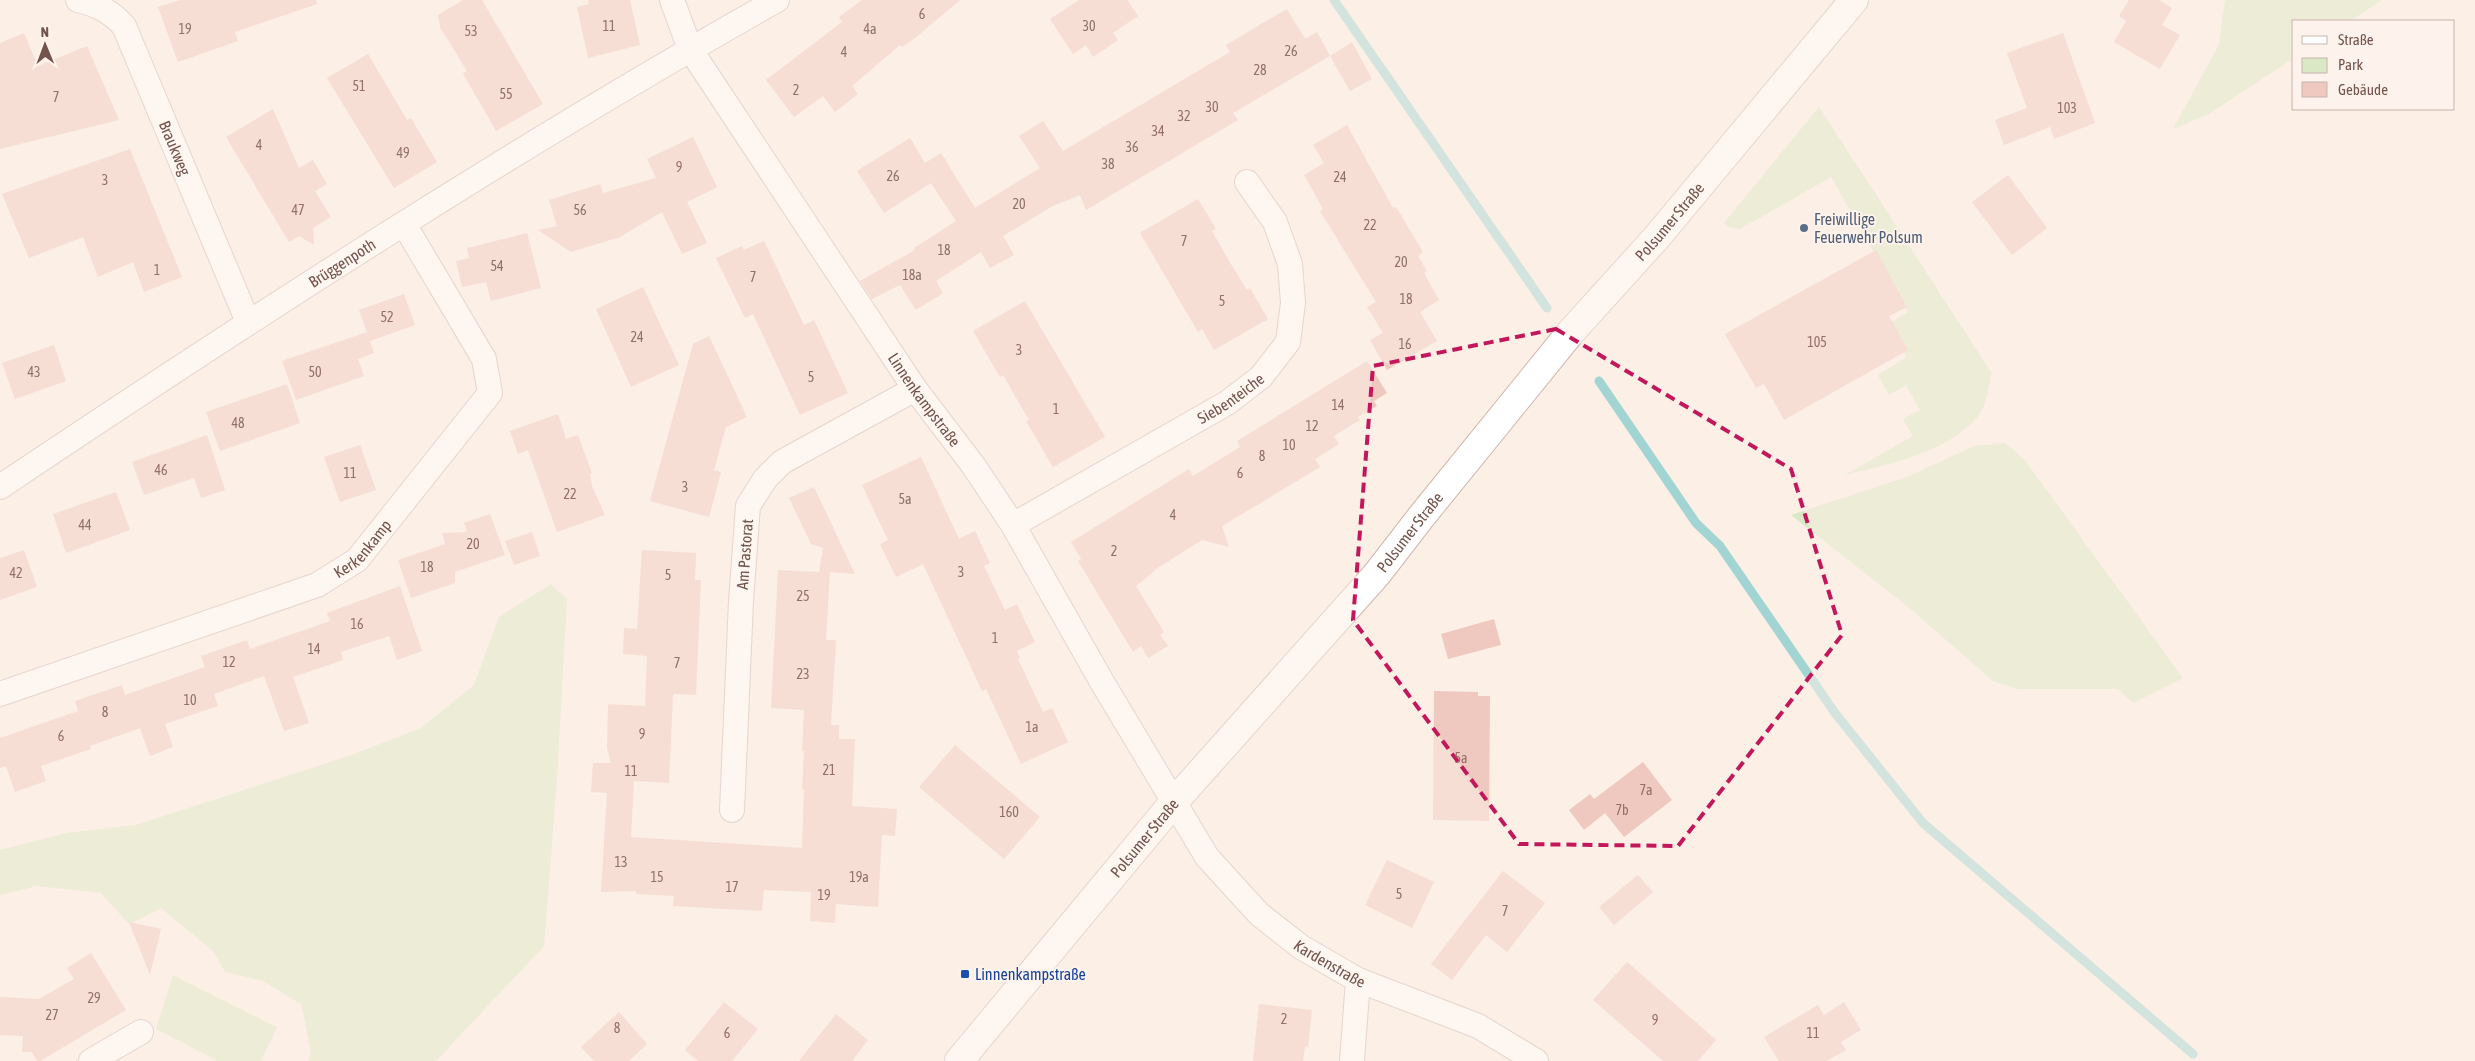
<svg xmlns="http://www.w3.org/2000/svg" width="2475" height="1061" font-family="'Asap Condensed',sans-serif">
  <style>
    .green { fill: #dae8c5 }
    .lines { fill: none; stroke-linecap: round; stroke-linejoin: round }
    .stream { stroke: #a2d4d3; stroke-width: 9 }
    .building { fill: #efc9bf }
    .street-casing { stroke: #ceb7b0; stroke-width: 26 }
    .secondary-casing { stroke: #d1b6ad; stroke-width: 30 }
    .street { stroke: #fff; stroke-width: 24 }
    .secondary { stroke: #fff; stroke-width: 28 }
    .marked { fill: none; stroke: #c2185b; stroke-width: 4; stroke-dasharray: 10 6; stroke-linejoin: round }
    .service-dot { fill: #5c6f8a; stroke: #fef3ec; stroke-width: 2 }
    .transit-dot { fill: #1a4fb4; stroke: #fef3ec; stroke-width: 2 }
    .labels { text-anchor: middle; stroke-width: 4; stroke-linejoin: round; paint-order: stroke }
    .number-label { font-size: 14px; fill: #927069 }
    .street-label { font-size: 16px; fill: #73534c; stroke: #fef3ec }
    .service-label { font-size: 16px; fill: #4e5e75; stroke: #fef3ec; text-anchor: start }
    .transit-label { font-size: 16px; fill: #164399; stroke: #fef3ec; text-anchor: start }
  </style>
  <rect width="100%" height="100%" fill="#fbefe6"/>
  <g class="green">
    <path d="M2225,0H2382L2350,21H2294V58L2209,114L2173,129L2219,45Z"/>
    <path d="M1819,107L1991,372C1989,386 1987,405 1978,416C1947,453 1889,464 1845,475L1913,436L1903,419L1920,410L1906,385L1889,395L1878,375L1907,357L1888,324L1908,312L1831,177L1740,229L1728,227L1724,223Z"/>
    <path d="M2005,443L2024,459L2183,678L2133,703L2118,689H2018L1993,681L1913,611L1791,515L1907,477L1974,446Z"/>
    <path d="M551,584L567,599L557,777L544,946L436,1061H308L311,1054L302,1005L264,981L225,972L214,952L161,908L129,924L101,893L37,886L0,895V850L67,833L136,825L349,756L421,728L474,685L499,617Z"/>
    <path d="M173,975L277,1027L261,1061H218L156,1029Z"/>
  </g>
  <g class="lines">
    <g class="stream">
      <path d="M1334,0L1547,308"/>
      <path d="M1599,381L1696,523L1720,546L1835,713L1923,823L2193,1054"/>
    </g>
  </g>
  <g class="building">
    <path d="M180,0H316L317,4L235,32L238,41L178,62L158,7Z"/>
    <path d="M463,0H482L543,104L496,131L469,84L463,73L467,71L440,27L438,15Z"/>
    <path d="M588,0H630L640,45L588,58L577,7L589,4Z"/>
    <path d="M862,0H960L915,38L902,47L900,45L852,86L858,94L835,112L823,96L794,117L766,80L842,22L839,17Z"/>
    <path d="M1079,0H1127L1138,16L1113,33L1118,40L1093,57L1086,45L1073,54L1050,19Z"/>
    <path d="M2129,0H2159L2172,8L2162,25L2180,35L2160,69L2114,42L2126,21L2119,16Z"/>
    <path d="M1287,9L1305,39L1317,32L1330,56L1352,42L1372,79L1350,91L1330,56L1233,113L1238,120L1086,210L1080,195L1051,207L1003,236L1014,255L990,268L981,252L936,281L943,293L916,310L900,285L872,299L860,281L915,250L914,248L956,221L931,183L884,213L857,171L910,138L925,163L941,153L975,208L1040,168L1019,136L1043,121L1063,151L1230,52L1226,45Z"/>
    <path d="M24,33L38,66L87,46L119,120L0,149V43Z"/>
    <path d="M2063,33L2095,123L2054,139L2050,127L2004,145L1995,120L2027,108L2007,53Z"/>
    <path d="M368,54L407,120L411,118L437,162L394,188L327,78Z"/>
    <path d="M273,109L299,168L313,160L327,184L315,191L331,217L313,228L314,245L299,236L289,242L226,137Z"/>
    <path d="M1347,125L1393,208L1396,207L1423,252L1418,256L1427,271L1424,273L1439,300L1420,312L1437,341L1387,370L1370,340L1383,333L1367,307L1376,302L1320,211L1323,209L1304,175L1324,163L1313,145Z"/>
    <path d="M693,137L717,187L687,202L707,243L682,254L662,212L620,237L571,252L538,230L557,226L549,200L600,184L603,193L656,178L647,159Z"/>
    <path d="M130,149L182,277L144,292L133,262L98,277L83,237L29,258L2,194Z"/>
    <path d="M2008,175L2047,228L2012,255L1972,202Z"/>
    <path d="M1198,199L1216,229L1212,231L1229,261L1247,290L1250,288L1268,319L1214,350L1202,329L1198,332L1140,233Z"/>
    <path d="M527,233L541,288L491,301L486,282L462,287L456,261L469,258L467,248Z"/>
    <path d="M764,241L804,325L814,320L848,393L800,415L753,314L745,318L716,258L742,246L744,250Z"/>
    <path d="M1876,250L1907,307L1889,316L1908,350L1784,420L1764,384L1756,388L1725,334Z"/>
    <path d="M643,287L679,365L631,387L596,309Z"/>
    <path d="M404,294L415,325L370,341L374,353L358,359L364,376L296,400L282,361L367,332L359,310Z"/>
    <path d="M1025,301L1105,437L1053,467L1026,421L1029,420L1016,398L1003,375L1000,377L973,331Z"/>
    <path d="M709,336L747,417L726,427L714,470L721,472L709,517L650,501L693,344Z"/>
    <path d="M54,345L66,381L15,399L2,363Z"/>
    <path d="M1367,361L1387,393L1374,401L1377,406L1358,417L1360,420L1334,436L1339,444L1315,459L1320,467L1222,526L1229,547L1202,540L1159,567L1136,586L1164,632L1160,635L1168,646L1148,658L1141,646L1133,652L1078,561L1081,559L1071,542L1189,469L1193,476L1240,447L1237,441Z"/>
    <path d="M287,384L300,423L220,451L206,412Z"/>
    <path d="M558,414L566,439L578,435L592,473L590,474L592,486L605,515L557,532L528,450L518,454L510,431Z"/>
    <path d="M207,435L225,490L201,498L194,478L144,495L132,462Z"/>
    <path d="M360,445L376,490L340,502L324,457Z"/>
    <path d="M921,457L959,539L975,531L990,563L984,566L1005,610L1017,604L1035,642L1017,651L1020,658L1018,659L1043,712L1052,708L1068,742L1021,764L986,689L982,691L923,564L896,577L880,544L888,540L862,485Z"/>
    <path d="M814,487L855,574L830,572L826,640H836L831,725H839V739H855L852,806L897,809L895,836L882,835L878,907L836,904L835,923L810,921L811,892L764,890L762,911L673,906L674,896L636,894V891L601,892L607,793L591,792L593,763H611L607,749L608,704L645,706L647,656L623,654L624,628L637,629L642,550L696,553L695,580H701L696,695L673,694L669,783L634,781L631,837L802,848L804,789H802L804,751H802L804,710L771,708L778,570L819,572L823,548L811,544L789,498Z"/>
    <path d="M116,492L130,530L66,553L53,514Z"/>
    <path d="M490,514L505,555L455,572V583L411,598L398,560L445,544L442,533L467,532L464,523Z"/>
    <path d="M532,532L540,556L514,565L505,541Z"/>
    <path d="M24,550L37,587L0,600V558Z"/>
    <path d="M400,586L422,651L397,660L389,636L341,652L343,660L293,677L309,723L284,731L264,676L214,694L218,706L165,724L173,747L150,756L140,728L90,746L91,749L41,766L46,781L15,792L6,766L0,768V738L78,711L75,701L122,685L125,695L205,667L201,656L247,640L250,649L330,621L327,613Z"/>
    <path d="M1494,619L1501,645L1448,659L1441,634Z"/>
    <path d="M1434,691L1478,692V696H1490L1489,821L1433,820Z"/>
    <path d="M955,745L1040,817L1004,859L919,787Z"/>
    <path d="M1643,762L1672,800L1624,837L1605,813L1584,830L1569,810L1590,794L1594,799Z"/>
    <path d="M1387,860L1434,882L1412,928L1365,905Z"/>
    <path d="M1503,871L1545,903L1507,952L1486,935L1452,980L1431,964Z"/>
    <path d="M1638,875L1653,892L1614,925L1599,907Z"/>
    <path d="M129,922L161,929L150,975Z"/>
    <path d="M91,953L126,1010L40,1061H37L32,1052H22L23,1036L0,1035V997L39,999L74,979L67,968Z"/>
    <path d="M1627,962L1716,1040L1698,1061H1663L1593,1000Z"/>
    <path d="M724,1002L758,1029L732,1061H698L685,1050Z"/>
    <path d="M1844,1002L1861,1030L1841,1042L1846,1050L1826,1061H1779L1764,1037L1818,1005L1824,1015Z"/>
    <path d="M1259,1004L1312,1010L1308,1047L1305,1046L1303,1061H1253Z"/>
    <path d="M619,1012L647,1044L629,1061H594L581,1047Z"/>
    <path d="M836,1014L868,1040L852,1061H799Z"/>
  </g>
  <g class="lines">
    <g class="street-casing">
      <g id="street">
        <path id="s1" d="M78,0C98,5 110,11 124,26L248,322"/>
        <path id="s2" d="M672,0L690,49L915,389L973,465L1013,525L1102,682L1207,857L1259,914L1301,947L1358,980L1478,1026L1536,1061"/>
        <path id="s3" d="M0,487C254,317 511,150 777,0"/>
        <path id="s4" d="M1013,525L1227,403L1261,377L1288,342L1293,303L1290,264L1275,222L1247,182"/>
        <path id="s5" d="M0,694L317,585L357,560L490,393L484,359L404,224"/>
        <path id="s6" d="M732,810L741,601L748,506L765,479L782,462L915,389"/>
        <path d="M91,1061L141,1032"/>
        <path d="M1352,1061L1358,980"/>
      </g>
    </g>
    <g class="secondary-casing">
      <g id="secondary">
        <path id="s7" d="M959,1061L1174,802L1377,574L1421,517L1571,332L1657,237L1854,0"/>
      </g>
    </g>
    <use href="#street" class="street"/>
    <use href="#secondary" class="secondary"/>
  </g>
  <path d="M0 0H2475V1061H0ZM1556,329L1791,469L1842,635L1678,846L1519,844L1353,620L1373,366Z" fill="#fbefe6" fill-opacity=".55" fill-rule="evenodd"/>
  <path class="marked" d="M1556,329L1791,469L1842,635L1678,846L1519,844L1353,620L1373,366Z"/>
  <circle class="service-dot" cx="1804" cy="228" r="5"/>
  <rect class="transit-dot" x="960" y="969" width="10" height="10" rx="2.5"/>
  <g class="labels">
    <g class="number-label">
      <text x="922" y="19">6</text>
      <text x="609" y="31">11</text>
      <text x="1089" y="31">30</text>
      <text x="185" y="34">19</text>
      <text x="870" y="34">4a</text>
      <text x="471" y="36">53</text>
      <text x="1291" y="56">26</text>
      <text x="844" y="57">4</text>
      <text x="1260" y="75">28</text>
      <text x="359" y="91">51</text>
      <text x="796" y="95">2</text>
      <text x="506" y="99">55</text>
      <text x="56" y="102">7</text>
      <text x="1212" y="112">30</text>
      <text x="2067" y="113">103</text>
      <text x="1184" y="121">32</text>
      <text x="1158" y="136">34</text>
      <text x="259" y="150">4</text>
      <text x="1132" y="152">36</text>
      <text x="403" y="158">49</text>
      <text x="1108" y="169">38</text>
      <text x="679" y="172">9</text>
      <text x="893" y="181">26</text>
      <text x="1340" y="182">24</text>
      <text x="105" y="185">3</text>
      <text x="1019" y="209">20</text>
      <text x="298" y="215">47</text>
      <text x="580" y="215">56</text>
      <text x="1370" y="230">22</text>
      <text x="1184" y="246">7</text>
      <text x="944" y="255">18</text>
      <text x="1401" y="267">20</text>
      <text x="497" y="271">54</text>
      <text x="157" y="275">1</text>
      <text x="912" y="280">18a</text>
      <text x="753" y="282">7</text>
      <text x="1406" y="304">18</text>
      <text x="1222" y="306">5</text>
      <text x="387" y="322">52</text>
      <text x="637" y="342">24</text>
      <text x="1817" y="347">105</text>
      <text x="1405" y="349">16</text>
      <text x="1019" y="355">3</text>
      <text x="34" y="377">43</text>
      <text x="315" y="377">50</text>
      <text x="811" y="382">5</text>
      <text x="1338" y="410">14</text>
      <text x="1056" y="414">1</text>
      <text x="238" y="428">48</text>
      <text x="1312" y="431">12</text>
      <text x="1289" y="450">10</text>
      <text x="1262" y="461">8</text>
      <text x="161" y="475">46</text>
      <text x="350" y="478">11</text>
      <text x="1240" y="478">6</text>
      <text x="685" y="492">3</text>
      <text x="570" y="499">22</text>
      <text x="905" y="504">5a</text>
      <text x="1173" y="520">4</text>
      <text x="85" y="530">44</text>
      <text x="473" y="549">20</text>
      <text x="1114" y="556">2</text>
      <text x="427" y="572">18</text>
      <text x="961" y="577">3</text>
      <text x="16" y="578">42</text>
      <text x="668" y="580">5</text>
      <text x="803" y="601">25</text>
      <text x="357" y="629">16</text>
      <text x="995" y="643">1</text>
      <text x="314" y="654">14</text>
      <text x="229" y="667">12</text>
      <text x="677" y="668">7</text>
      <text x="803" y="679">23</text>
      <text x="190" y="705">10</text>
      <text x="105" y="717">8</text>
      <text x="1032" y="732">1a</text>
      <text x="642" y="739">9</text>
      <text x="61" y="741">6</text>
      <text x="1461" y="763">5a</text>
      <text x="829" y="775">21</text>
      <text x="631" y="776">11</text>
      <text x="1646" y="795">7a</text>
      <text x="1622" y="815">7b</text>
      <text x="1009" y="817">160</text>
      <text x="621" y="867">13</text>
      <text x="657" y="882">15</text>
      <text x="859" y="882">19a</text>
      <text x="732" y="892">17</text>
      <text x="1399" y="899">5</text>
      <text x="824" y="900">19</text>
      <text x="1505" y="916">7</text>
      <text x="94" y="1003">29</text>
      <text x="52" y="1020">27</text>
      <text x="1284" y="1024">2</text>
      <text x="1655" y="1025">9</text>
      <text x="617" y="1033">8</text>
      <text x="727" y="1038">6</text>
      <text x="1813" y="1038">11</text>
    </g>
    <g class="street-label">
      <text dy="6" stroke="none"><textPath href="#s1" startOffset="186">Braukweg</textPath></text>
      <text dy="6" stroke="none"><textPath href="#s7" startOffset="1100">Polsumer Straße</textPath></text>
      <text dy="6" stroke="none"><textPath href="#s3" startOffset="409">Brüggenpoth</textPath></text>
      <text dy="6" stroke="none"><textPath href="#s4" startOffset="252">Siebenteiche</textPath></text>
      <text dy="6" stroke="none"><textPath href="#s2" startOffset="474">Linnenkampstraße</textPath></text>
      <text dy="6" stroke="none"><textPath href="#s7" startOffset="695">Polsumer Straße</textPath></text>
      <text dy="6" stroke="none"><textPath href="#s5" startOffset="394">Kerkenkamp</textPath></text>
      <text dy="6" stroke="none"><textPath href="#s6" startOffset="256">Am Pastorat</textPath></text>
      <text dy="6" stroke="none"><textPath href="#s7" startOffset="290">Polsumer Straße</textPath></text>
      <text dy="6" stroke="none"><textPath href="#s2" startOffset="1176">Kardenstraße</textPath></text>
    </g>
    <g class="service-label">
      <text x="1814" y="225">Freiwillige<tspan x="1814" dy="18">Feuerwehr Polsum</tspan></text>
    </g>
    <g class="transit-label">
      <text x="975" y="980">Linnenkampstraße</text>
    </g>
  </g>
  <rect x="2292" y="20" width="162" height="90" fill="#fef3ec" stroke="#c6b3ac"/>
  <rect x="2302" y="36" width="25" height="8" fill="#ffffff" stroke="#c6b3ac"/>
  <text x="2338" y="45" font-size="15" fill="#73534c">Straße</text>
  <rect x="2302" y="58" width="25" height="15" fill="#dae8c5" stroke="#c6b3ac"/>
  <text x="2338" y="70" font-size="15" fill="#73534c">Park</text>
  <rect x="2302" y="82" width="25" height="15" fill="#efc9bf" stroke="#c6b3ac"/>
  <text x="2338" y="95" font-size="15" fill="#73534c">Gebäude</text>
  <g transform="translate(45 45) rotate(359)" stroke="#fef3ec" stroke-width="4" paint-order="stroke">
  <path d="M0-4L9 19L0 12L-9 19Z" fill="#73534c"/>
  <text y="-8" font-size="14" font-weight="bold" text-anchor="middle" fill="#73534c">N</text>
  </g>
</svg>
